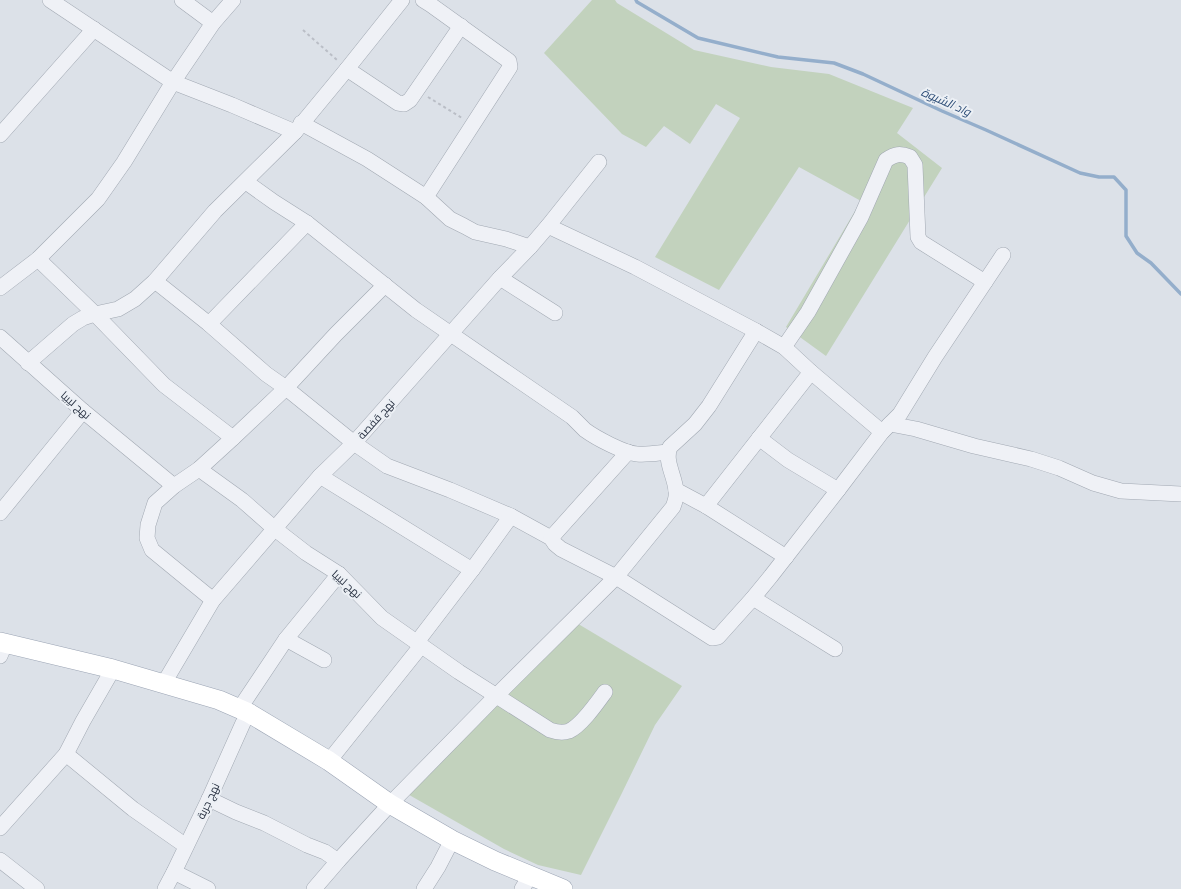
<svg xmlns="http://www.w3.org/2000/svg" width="1181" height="889" font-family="'Archivo Narrow',Cairo,sans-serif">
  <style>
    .green { fill: #c2d2bd }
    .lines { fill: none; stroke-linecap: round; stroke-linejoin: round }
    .stream { stroke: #94aecb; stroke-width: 3.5 }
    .minor-casing { stroke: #a1a8b2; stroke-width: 16 }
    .major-casing { stroke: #9ba4b4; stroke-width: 20 }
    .path { stroke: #babec6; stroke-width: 2; stroke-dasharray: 3 3; stroke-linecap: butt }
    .minor { stroke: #eff1f6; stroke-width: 15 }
    .major { stroke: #fff; stroke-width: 19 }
    .labels { text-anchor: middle; stroke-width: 4; stroke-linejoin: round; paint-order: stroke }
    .street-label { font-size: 11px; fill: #252e3f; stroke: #ecf0f5 }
    .water-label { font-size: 12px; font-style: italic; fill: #2c4c76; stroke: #ecf0f5 }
  </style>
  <rect width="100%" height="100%" fill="#dce1e8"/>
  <g class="green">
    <path d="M592,0H615L617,3L694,50L771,67L829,74L913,108L897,133L942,168L826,356L786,327L861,201L799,167L719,290L655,257L740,118L716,104L690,144L664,126L646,147L622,134L544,53Z"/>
    <path d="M575,622L682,686L655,725L621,795L581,875L538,865L504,849L404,792Z"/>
  </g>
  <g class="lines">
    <path class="stream" d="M636,0L637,2L698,38L778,57L834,63L863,74L942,111L986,130L1080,173L1099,177H1114L1126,190V236L1137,253L1151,263L1181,294"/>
    <g class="minor-casing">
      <g id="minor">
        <path d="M50,0L173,82L232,105L295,132"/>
        <path d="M182,0L213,23"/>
        <path d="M423,0L431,5L509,61L510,67L426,197"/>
        <path d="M347,69L398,103L404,104L410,100L461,26"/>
        <path d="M301,123L367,159L426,197L450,219L464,226L475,232L506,239L530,247"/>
        <path d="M0,135L94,29"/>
        <path d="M246,182L274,202L307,223L416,310L572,417C576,421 581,426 585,430C596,438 624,453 637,454C647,455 658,453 668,452"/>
        <path d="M548,226L635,267L756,331L784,347L811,372L882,432"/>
        <path d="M38,259L95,314L164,385L233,438"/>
        <path d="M500,278L555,313"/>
        <path d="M155,281L209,324L266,374L286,388L354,443L387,466L450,490L511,516L551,538L555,544L561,549L616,577L712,638L718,637L753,598L771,576L838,490L882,432L900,414L935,357L1003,255"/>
        <path d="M0,288L38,259L98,199L124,162L173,82L213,23L233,0"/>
        <path d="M209,324L307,223"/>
        <path d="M0,337L83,411L174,486"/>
        <path d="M784,347L808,312L861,217L886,160C895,154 900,153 910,157L915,165L918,237L921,242L985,282"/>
        <path d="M28,363L73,324L83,318L95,314L118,309L135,299L155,281L215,211L295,132L347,69L402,0"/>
        <path d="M890,424L916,429L974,446L1031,459L1059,468L1093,483L1121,491L1181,494"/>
        <path d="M759,438L788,460L838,490"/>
        <path d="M199,469L242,500L275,529L306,553L339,574L382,618L459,672L550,730C556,732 563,733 569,731C581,726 597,703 605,692"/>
        <path d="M320,476L472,570"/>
        <path d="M676,490L706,506L786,557"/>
        <path d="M706,506L811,372"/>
        <path d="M0,513L83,411"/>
        <path d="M551,538L628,452"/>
        <path d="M753,598L835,649"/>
        <path d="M213,600L152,550L147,538L148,525L155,503L174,486L199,469L233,438L286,388L336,334L385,285"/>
        <path d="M286,639L324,660"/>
        <path d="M417,642L472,570L511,516"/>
        <path d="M0,656L5,644"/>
        <path d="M164,683L213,600L320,476L354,443L500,278L530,247L548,226L599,162"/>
        <path d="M240,708L286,639L339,574"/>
        <path d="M66,754L133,809L186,846"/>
        <path d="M329,761L421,646"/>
        <path d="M209,799L236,812L264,823L307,845L325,852L338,861"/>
        <path d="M0,828L66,754L83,721L113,669"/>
        <path d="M0,860L37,889"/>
        <path d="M174,872L208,889"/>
        <path d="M165,889L174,872L209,799L243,723L249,713"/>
        <path d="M314,889L338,861L390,804L496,696L616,577L673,507C675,502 677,497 676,491C675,476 664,461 670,447L695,424L709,406L756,331"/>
        <path d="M424,889L438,867L452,840"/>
        <path d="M522,889L530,876"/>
      </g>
    </g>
    <g class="major-casing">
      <path id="major" d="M0,642L113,669L219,700L249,713L329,761L390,804L452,840L495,861L563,889"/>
    </g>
    <g class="path">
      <path d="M303,30L337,60"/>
      <path d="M428,97L462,118"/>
    </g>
    <use href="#minor" class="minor"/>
    <use href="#major" class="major"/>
  </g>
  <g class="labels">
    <g class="street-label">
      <text transform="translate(76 405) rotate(41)" y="4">نهج ليبيا</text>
      <text transform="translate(376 419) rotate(-48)" y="4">نهج قفصة</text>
      <text transform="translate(347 584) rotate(42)" y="4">نهج ليبيا</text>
      <text transform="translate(208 801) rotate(-65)" y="4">نهج جربة</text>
    </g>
    <g class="water-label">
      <text transform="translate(946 102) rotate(24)" y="4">واد الشيوة</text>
    </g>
  </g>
</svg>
